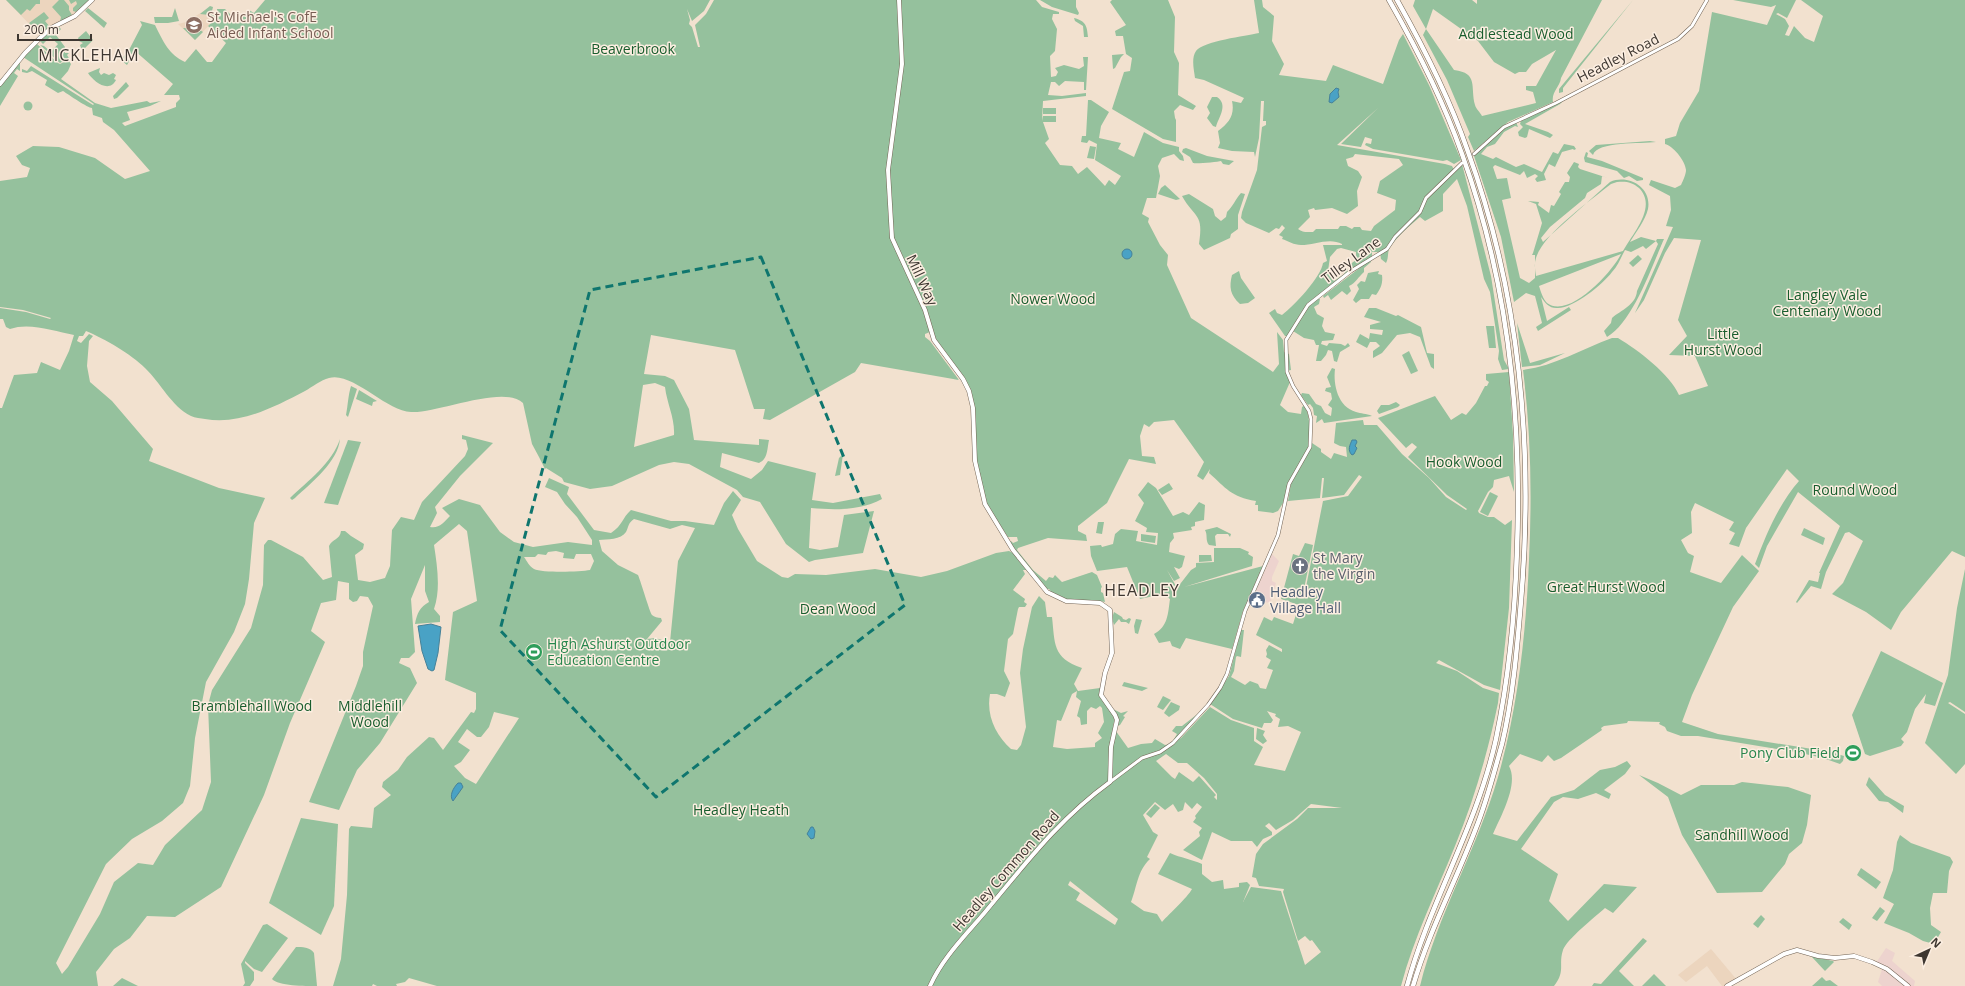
<svg xmlns="http://www.w3.org/2000/svg" width="1965" height="986" font-family="'Open Sans',sans-serif">
  <style>
    .commercial { fill: #edd3ce }
    .built { fill: #ecd5be }
    .green { fill: #95c19d; fill-rule: evenodd }
    .water { fill: #49a2c5; stroke: #468299 }
    .lines { fill: none; stroke-linecap: round; stroke-linejoin: round }
    .minor-casing { stroke: #726354; stroke-width: 4 }
    .major-casing { stroke: #726354; stroke-width: 5 }
    .highway-casing { stroke: #726354; stroke-width: 5.5 }
    .minor { stroke: #fff; stroke-width: 3 }
    .major { stroke: #fff; stroke-width: 4 }
    .highway { stroke: #fff; stroke-width: 4.5 }
    .marked { fill: none; stroke: #0f766e; stroke-width: 3; stroke-dasharray: 8 5; stroke-linejoin: round }
    .labels { text-anchor: middle; stroke-width: 3; stroke-linejoin: round; paint-order: stroke }
    .education-label { font-size: 14px; fill: #785e54; stroke: #fceee1; text-anchor: start }
    .park-label { font-size: 14px; fill: #185d2d; stroke: #fceee1 }
    .street-label { font-size: 14px; fill: #3e3731; stroke: #fceee1 }
    .worship-label { font-size: 14px; fill: #5b616d; stroke: #fceee1; text-anchor: start }
    .service-label { font-size: 14px; fill: #4e5e75; stroke: #fceee1; text-anchor: start }
    .leisure-label { font-size: 14px; fill: #27864d; stroke: #fceee1; text-anchor: start }
    .quarter-label { font-size: 16px; letter-spacing: 1px; fill: #3e3731; stroke: #fceee1 }
  </style>
  <rect width="100%" height="100%" fill="#f2e1cf"/>
  <g class="commercial">
    <path d="M1272,554L1279,561L1272,577V581L1276,583L1270,603L1264,602L1253,597Z"/>
    <path d="M1886,948L1895,953L1892,961L1915,981L1914,986H1882L1878,982L1883,966L1876,963Z"/>
  </g>
  <g class="built">
    <path d="M6,0H90L76,13L54,25L40,35Z"/>
    <path d="M207,9L216,18L195,40L178,24L186,22Z"/>
    <path d="M1711,949L1737,980L1726,986H1722L1707,966L1686,982L1678,975Z"/>
  </g>
  <g class="green">
    <path d="M6,0H40V4H36L30,11L27,9L21,15Z"/>
    <path d="M59,0H64L69,6V10L72,15L60,22L61,17L52,7Z"/>
    <path d="M69,0H90L76,12L73,11V8L77,4L76,1L71,4Z"/>
    <path d="M265,0H710L704,11L692,21L687,9L690,20L689,24L692,27L698,47H700L695,25L706,14L714,0H1036L1042,7L1059,12V14H1053L1052,19L1057,29L1055,51L1050,56L1051,77L1056,76L1058,72L1055,68L1064,65L1079,69L1084,66L1083,57H1088L1086,90H1084V82L1065,81L1059,86L1055,82H1051L1048,95L1062,96L1086,93V96L1043,101L1042,121L1043,116H1056V122H1043L1049,139L1045,143L1060,165L1072,166L1078,174L1087,167L1105,186L1109,180L1115,185L1121,176L1095,160L1097,144L1089,140L1087,143L1081,142L1082,136H1086L1088,100H1091L1109,112L1101,126L1099,138L1121,143L1118,149L1134,157L1144,132L1163,143L1179,147V151L1183,156L1184,161L1180,160L1174,154L1162,158L1158,166L1160,176L1156,198H1147L1142,214L1149,218L1148,222L1160,245L1168,255L1167,265L1191,318L1273,372L1279,364L1277,332L1283,340L1284,352L1289,354L1291,370L1286,371L1290,382L1280,405L1288,412L1301,414L1302,407L1305,405C1310,417 1310,428 1309,441L1321,449V452L1331,459L1334,453L1347,457L1346,447L1340,446L1334,443L1336,423L1363,420L1364,425H1377L1402,454L1429,478L1446,497L1466,510L1467,509L1447,495L1408,457L1417,447L1412,443L1406,448L1378,418L1435,396L1451,420L1462,413L1466,415L1476,403L1485,386H1487L1489,382L1486,380V374L1509,372L1513,435L1514,492L1509,476L1494,480L1493,487L1488,492L1478,511L1479,513L1488,517H1494L1505,525L1512,520L1509,608L1500,690L1484,685L1439,660L1436,663L1457,671L1483,688L1499,693L1498,703C1488,752 1474,800 1455,846C1436,893 1414,937 1401,986H437L409,978L405,982L396,984L397,986H377L373,984L372,986H333L341,959L347,895L349,829L351,826L372,828L374,808L391,795L382,787L383,782L398,770L407,757L429,737L434,738L443,750L471,712L474,713L476,709V693L445,680L453,612L477,601L467,531L459,524L434,545C437,565 441,589 434,609L440,616V622L415,624C417,613 420,607 429,602L425,591V565L411,599L415,652L409,658H401L399,663L410,668L417,683L380,743L357,770L339,810L309,802L356,686L363,666V652L373,606L368,597L360,596L357,601L353,602L349,599V583L338,581L336,600L321,603L311,631L325,642L290,723L264,795L221,887L175,917L147,916L130,938L114,949L96,972L98,986H0V408H2L14,375L37,373L41,362L60,370L69,351L74,335C54,331 29,322 10,329L6,327L3,319H0V308L26,312L50,319L51,318L23,310L0,307V181L27,177L30,168L22,165L16,156L33,146L59,147L95,158L125,179L150,171L114,130L103,122L102,118L93,115L92,108C88,108 69,95 63,91L58,93L45,85L47,80L32,71L27,73L22,72V69L27,71L31,66L93,105L94,104L23,57L37,44L58,63L60,64L68,60L71,64L68,71L61,79L95,103L111,108L147,101L150,103L161,101L150,106L127,112L130,120L122,123L125,126L176,107V103L180,99L179,95H164L173,84L135,51L127,65L121,60L130,48L142,25L140,21L155,25C163,41 169,55 185,62L196,49L207,62H212L226,43L208,26L213,21L210,15L200,14L210,6L213,7L212,11L217,14V9H225L238,22L249,10L254,13ZM86,331C105,339 131,354 145,368C161,383 171,406 191,416C195,418 201,418 205,419C241,425 274,407 305,391C312,387 321,380 329,378C352,371 386,411 411,412C435,414 504,384 523,403L532,444L539,457L545,469L546,468L562,478L564,482L590,489L612,486L659,465L674,462L689,464L737,490L743,497L760,502L786,544L809,562L815,560L863,553L874,511L844,515L838,547L820,550L809,548L811,508C834,510 860,511 882,499L880,494L833,503L812,500L816,473L768,461L762,470L751,479L720,467L722,453L759,463C768,459 767,449 769,440L759,439V445L694,440L689,409L674,380L665,376L644,374L651,335L735,350L754,409H765L763,419L770,420L855,372L861,363L959,380L930,341L925,337V334L930,332L971,392L974,407L976,461L986,504L1008,537H1017L1018,541L1013,543L1011,541V546L1047,589H1049C1061,606 1086,597 1105,602L1103,593L1101,592V588L1102,587L1097,575L1092,572L1062,582L1055,575L1053,578L1049,577L1046,581L1033,570L1017,550L1018,548L1048,538L1087,541L1086,535L1078,531V526L1107,503L1129,459L1156,464L1154,457L1142,456L1140,436L1144,424L1149,427L1154,422L1174,420L1204,462L1197,476L1203,480L1210,469L1209,473C1226,488 1231,497 1256,501L1255,505H1258V511L1273,513L1278,511L1283,503L1287,487L1300,462L1303,463L1291,483L1288,501L1320,498L1322,478H1324L1322,498L1344,495L1359,475L1362,477L1348,496L1323,501L1306,587L1304,589L1313,545L1305,543L1299,556L1293,554L1281,599L1299,605L1293,624L1274,617L1272,621L1264,617L1256,635L1282,649V652L1269,645L1266,650L1267,654L1266,657L1271,660L1267,668L1273,670L1266,689L1260,688L1258,684L1250,681L1245,685L1231,677L1234,671L1236,657L1237,656L1241,657L1244,630H1241L1229,676L1210,704L1233,719L1262,728L1264,723H1271L1273,720L1267,711L1276,714L1275,716L1280,719L1278,727L1288,726L1301,732L1285,771L1254,765L1263,747L1254,741V728L1231,720L1210,707L1181,738L1173,742L1204,709L1182,726H1176L1172,731L1177,734L1171,744L1165,745L1155,739L1152,743L1141,744L1128,748L1113,727L1115,717L1102,700L1100,688L1078,691L1074,684L1082,668C1052,658 1055,643 1052,617H1047L1045,602L1039,596L1032,607L1023,649L1020,673L1026,727L1021,745L1017,750L1011,749C996,735 986,716 990,694H997L1005,697L1010,683L1004,671L1008,639L1013,634L1018,609L1019,607H1025L1027,604L1024,602L1025,599L1013,590L1025,574L1023,570H1027L1013,553L1009,551L996,553L947,571L921,577L875,569L826,575L795,574L788,578L782,577L757,561L738,529L732,515L741,500L733,491L724,503L714,525L685,521H671L631,510C622,518 623,525 611,533L594,530L567,494L569,487L549,478L545,487L557,492L565,504L577,517L592,540V545L568,542L533,547L514,542L500,532L480,505L459,499L442,508L450,516C444,522 439,529 430,527L437,513L435,507L460,476L493,443L462,435V439L466,440L468,449L465,456L422,502L414,520L401,517L392,530L390,566L385,578L370,582L358,580L355,555L363,549L364,544L351,536L345,531H341C340,540 332,539 329,546L332,577L323,580L303,557L271,540H268L264,545L263,585L251,628L212,690L208,705L211,782L202,810L165,845L153,865L138,863L114,882L100,914L68,967L62,974L56,963L106,864L132,839L162,821L183,803L190,786L195,738L206,682L234,632L245,604L249,579L254,523L265,498L219,488L149,461L153,449L112,401L90,382L87,366L89,341L93,336L89,334L81,343L77,341L79,336H83ZM655,383L665,387C667,404 675,418 674,435L634,447L643,385ZM634,519L670,529L682,525L695,528L678,561L670,642L655,638L647,639L662,621L661,618C658,618 654,617 652,615C650,613 641,582 638,575L618,565L602,551L599,540C607,539 621,540 626,532C629,526 628,523 634,519ZM556,551L564,553L563,558L574,559L576,554H591L594,561L590,570C580,572 542,573 534,569C529,566 527,561 524,557H535L538,554L546,555L548,552ZM1077,691L1076,697L1081,701L1077,716L1080,718L1081,725L1087,724V711L1091,707L1096,709L1100,706L1102,708L1104,722L1098,733L1102,738L1095,743V747L1067,749L1053,747L1057,720L1061,721L1072,694ZM494,712L519,718L476,784L465,778L454,766L461,762L470,750L458,742L467,729L477,737H481L489,727ZM1166,754L1178,763H1187L1204,778L1217,794V800L1214,797L1216,795L1199,776L1193,782L1179,772L1175,779L1172,777L1156,761ZM1155,802L1165,810L1173,804L1178,812L1183,810L1185,802L1192,809L1197,803L1202,807L1195,816L1196,818L1193,822L1202,828L1199,832L1200,836L1183,850L1202,860L1212,832L1231,841H1252L1257,847L1263,839L1272,835V832L1265,826L1269,823L1276,830L1293,820L1311,804L1342,808H1308L1297,819L1263,844L1256,854L1252,877L1256,878L1259,886L1284,889L1283,892L1298,941L1305,936L1310,941L1312,940L1321,952L1305,965L1281,891L1251,887L1243,902L1250,885L1247,882L1239,883V887L1224,889L1223,880L1212,882L1202,874V864C1191,859 1181,858 1170,853L1158,874L1192,889C1187,898 1170,913 1162,922L1157,914L1144,911L1131,902C1137,887 1137,871 1150,859L1147,857L1158,835L1153,832L1143,815ZM1070,881L1118,919L1115,925L1076,900L1080,893L1068,885Z"/>
    <path d="M1040,0H1076V7L1079,13L1078,15L1052,7Z"/>
    <path d="M1112,0H1168L1175,17L1174,52L1179,63L1178,95L1196,106L1193,110L1180,105L1174,111L1175,118L1176,120V142L1163,139L1112,109L1124,72L1130,71L1132,58L1126,54L1123,36H1116L1115,31L1126,25L1110,2Z"/>
    <path d="M1254,0H1262L1263,7L1274,16L1272,41L1284,64L1279,75L1326,81L1333,65L1383,84L1399,40L1403,34L1429,85L1461,160L1454,164L1447,160L1443,161L1373,149L1365,145L1366,143L1371,144L1372,139L1365,137L1361,147L1341,144L1378,108L1337,145L1445,164L1452,166L1454,170L1462,164L1491,276L1504,360L1509,369L1502,370L1498,359L1499,351L1490,292L1484,279L1467,206L1457,179L1443,194V211L1425,221L1420,217C1409,226 1398,236 1390,247C1387,252 1389,258 1386,263L1381,259L1380,252H1372V257L1351,269L1349,265L1356,260V252L1341,248L1337,249L1330,257L1328,271L1332,275L1334,281L1344,274L1347,268L1349,270L1348,272L1307,304L1287,336H1285L1269,313L1275,309L1277,313L1282,315C1294,306 1321,277 1323,263L1327,261L1323,245H1342V244C1330,237 1314,245 1301,245C1294,245 1288,241 1282,239L1283,237L1279,235L1285,228L1282,225L1279,229L1276,228L1269,233L1246,223L1241,218L1242,212L1257,170L1262,127L1266,125V121H1263L1264,101H1261L1259,138L1255,157L1254,152L1232,151L1218,148L1220,143L1218,131C1229,123 1235,115 1232,101L1241,103L1244,98L1204,80L1195,78C1194,70 1191,58 1196,51C1203,41 1246,36 1259,33ZM1355,154L1399,159L1403,165L1380,181L1377,193L1396,200L1395,210L1374,226L1371,231L1362,230L1360,227H1354L1352,229L1346,226H1340L1338,229H1316L1313,232C1307,232 1303,233 1298,229L1310,217L1308,210L1314,208L1315,210L1332,208L1347,214L1358,206L1357,191L1362,177L1358,171L1348,166L1346,159L1353,157Z"/>
    <path d="M1415,0H1472L1477,4V0H1602L1561,78C1560,87 1551,92 1553,102L1508,122L1474,151L1468,137L1470,134L1447,80L1423,35L1426,29L1413,6ZM1433,9L1478,41L1494,62L1515,74L1519,72H1526L1532,64L1556,50L1536,86H1526V90L1533,92L1536,103L1482,116C1480,112 1476,109 1475,105C1470,87 1479,73 1454,70L1426,29Z"/>
    <path d="M1633,0L1563,88V92L1559,93V89Z"/>
    <path d="M1733,0H1796L1787,18L1778,13L1776,14L1785,19L1789,26L1785,35L1789,36L1794,26L1805,38L1814,42L1823,16L1801,0H1965V557L1952,551L1901,612L1891,630L1866,612L1832,594L1843,583L1863,541L1849,532L1845,533L1826,572L1821,589L1811,586L1797,603L1796,602L1809,580L1818,582L1820,573H1819L1840,526L1798,492L1767,546L1759,568L1755,564C1766,535 1778,505 1799,481L1787,469L1746,528L1739,547L1729,544L1735,533L1729,530L1734,522L1695,503L1691,512L1692,533L1681,540L1688,553L1694,556L1690,572L1721,583L1742,555L1759,571L1733,607L1692,695L1682,722L1718,734L1831,752L1844,756L1843,761L1840,764L1823,758L1796,752L1698,736H1681L1667,731L1665,727L1659,724L1660,722L1628,721L1627,723L1604,726L1601,728L1602,730L1561,758L1554,761L1548,755L1542,762L1520,754L1509,766C1519,784 1501,816 1493,834L1517,841L1551,797L1574,790L1600,770L1615,767L1627,761L1631,766L1625,774L1604,790L1611,794L1609,799L1596,793L1578,799L1563,797L1554,802L1521,849L1558,874L1549,901L1568,921L1604,884L1637,887L1613,913L1605,908C1596,916 1566,940 1563,950C1558,965 1566,971 1554,986H1420C1438,914 1477,849 1498,777C1518,707 1526,633 1529,560C1532,497 1531,433 1523,370C1554,366 1582,349 1612,338H1618C1638,350 1670,374 1679,395L1708,386L1695,356L1669,355L1687,336L1678,320L1701,240L1674,238L1665,253L1644,300L1635,313L1673,227L1666,226L1671,210L1670,196L1649,185L1651,180L1675,188L1681,185C1683,181 1686,174 1686,170C1685,160 1673,146 1665,144V139L1676,136L1680,123L1699,91L1712,12L1767,25L1776,5L1771,7Z"/>
    <path d="M88,8L107,23L104,28L85,11Z"/>
    <path d="M175,8L179,21L168,23H155L154,17H172Z"/>
    <path d="M44,12L49,18L45,21L50,27L40,35L29,23Z"/>
    <path d="M1074,18C1086,21 1087,26 1088,37H1084L1083,26L1075,21Z"/>
    <path d="M190,24L195,27L192,30L196,33L200,30L203,32L195,40L183,28H186Z"/>
    <path d="M58,26L61,29L56,35L65,47V53H69L67,55L69,58L60,63L40,45L44,46L51,52L58,44L50,37L43,44L39,40Z"/>
    <path d="M86,31L93,40L82,51L80,45L83,43L79,41L78,38Z"/>
    <path d="M1124,54L1121,57L1115,68L1113,69L1112,55Z"/>
    <path d="M20,62V71L17,69L14,73L18,76L0,106V86Z"/>
    <path d="M100,68L99,72L101,75L104,73L109,75L113,73L116,75L114,79L116,80C109,94 93,81 88,73Z"/>
    <path d="M126,82L129,86L117,98L114,99L113,96Z"/>
    <path d="M1212,97H1217C1229,105 1218,118 1216,127L1213,126L1207,118L1210,113L1207,107Z"/>
    <path d="M1563,101L1560,104L1525,124L1548,132L1553,135L1550,138L1529,129L1527,137L1525,138L1519,136L1518,132L1523,127L1520,124L1521,121Z"/>
    <circle cx="28" cy="106" r="4.5"/>
    <rect x="1043" y="108" width="13" height="6"/>
    <path d="M1516,122L1518,127L1515,126L1504,132L1495,144L1487,147L1481,154L1493,159L1496,157L1516,167L1524,164L1542,172L1553,152L1558,154L1564,144L1574,146L1576,149L1574,150L1573,149L1562,152L1555,167L1549,164L1544,174L1546,180L1537,182L1535,179L1538,176L1535,174L1527,178L1524,171L1520,175L1495,165L1493,167L1497,179L1507,178L1511,198L1502,200L1520,278L1529,283L1535,278V255H1532L1533,253L1542,223L1536,204L1528,201L1539,202L1538,205L1549,213L1551,205L1554,206L1561,194L1559,192L1565,182H1569L1570,177L1567,173L1574,162L1579,164L1578,167L1580,169L1608,178L1602,176L1601,184L1587,193L1585,198L1550,227L1541,238L1543,242L1610,182C1628,174 1652,187 1648,209C1645,221 1636,232 1630,242L1641,237L1656,241L1657,239H1664C1652,266 1633,322 1607,337L1604,331L1611,323L1612,318C1621,310 1636,305 1637,291L1658,244L1656,241L1646,249L1643,246L1631,252L1625,250C1621,257 1618,266 1612,272C1603,284 1574,308 1558,308C1550,309 1545,303 1541,297L1547,321L1569,307L1571,310L1538,331L1536,327L1542,323L1535,296L1526,293L1514,302L1501,237L1474,156L1504,128ZM1617,182C1626,181 1632,182 1639,188C1658,207 1632,234 1623,251L1536,276C1535,270 1534,264 1536,258C1543,234 1591,200 1611,184ZM1621,254C1613,271 1569,320 1547,303C1543,299 1541,292 1539,286Z"/>
    <path d="M1650,141L1656,142C1642,144 1597,141 1593,155L1589,151L1596,145Z"/>
    <path d="M1090,146L1096,147L1094,159L1087,158Z"/>
    <path d="M1186,148L1207,156L1234,161L1229,165L1223,164L1221,161C1218,162 1196,164 1193,163L1190,157L1182,152L1183,149Z"/>
    <path d="M1586,152L1588,153L1587,157L1602,161L1643,178V180L1637,181L1629,176L1624,178L1617,171L1585,162L1584,158Z"/>
    <path d="M1165,185L1180,199L1176,200L1158,194L1161,188Z"/>
    <path d="M1241,193L1245,194L1238,215V229L1231,234L1230,238L1204,250L1199,244C1204,213 1195,219 1182,196L1189,194L1213,209L1215,216L1221,221L1226,217L1227,212C1233,206 1235,200 1241,193Z"/>
    <path d="M1638,255L1642,259L1633,267L1629,263Z"/>
    <path d="M1370,260L1371,262L1364,268V272C1358,277 1356,283 1349,286L1351,291L1347,295L1342,291L1331,300L1328,295L1324,298L1323,296Z"/>
    <path d="M1239,271L1241,278L1255,298L1248,303L1240,304C1230,295 1229,287 1232,275Z"/>
    <path d="M1379,271L1378,274L1382,275C1383,283 1381,288 1376,295L1372,294L1369,299H1361L1356,303L1353,300L1359,289L1357,285L1361,281L1365,282L1368,273Z"/>
    <path d="M1318,299H1320L1319,304L1314,307L1317,314L1324,318L1322,326L1325,332L1335,334L1333,340L1322,341L1321,344L1327,346L1329,343L1341,344L1345,346L1348,343L1350,346L1340,352L1337,362L1334,361L1332,351L1328,350L1326,355L1321,361H1316L1319,345H1316L1314,340L1304,338L1293,331L1308,307Z"/>
    <path d="M1369,308H1376L1396,316L1398,315L1421,327L1427,353L1434,354V369L1431,367L1420,337L1410,333L1397,335L1382,353L1373,358V351L1380,346L1376,342H1370L1367,348L1356,342L1360,334L1369,339L1370,333L1382,335L1383,330L1370,329V325L1381,322L1364,317Z"/>
    <path d="M1517,323L1530,363L1565,353L1540,365L1522,367Z"/>
    <path d="M1486,326H1494L1496,348H1489Z"/>
    <path d="M1409,351L1418,371L1411,374L1402,355Z"/>
    <path d="M1332,368L1335,369C1333,385 1338,407 1356,412C1361,414 1366,413 1372,416L1324,423L1322,419L1316,423L1317,416L1314,415L1313,408L1310,404L1308,405L1301,395L1302,393L1309,394L1316,404L1321,406L1325,413L1331,416L1332,408L1328,405L1332,399L1331,393L1325,391L1326,388L1331,387L1327,377Z"/>
    <path d="M351,386L357,389L348,417L346,415C348,405 348,396 351,386Z"/>
    <path d="M359,390L377,401L373,402L372,406L356,399Z"/>
    <path d="M1396,402L1400,405L1398,407L1379,414L1377,411L1381,405H1389Z"/>
    <path d="M340,439C338,462 311,483 295,498L292,500L290,498C308,481 332,463 340,439Z"/>
    <path d="M348,440L361,442L338,505L324,503Z"/>
    <path d="M843,454L840,475L835,476L839,458Z"/>
    <path d="M1148,482L1156,488L1173,516L1183,512L1189,515L1199,502L1205,505L1204,520L1195,522V526L1191,527L1192,530L1173,533L1174,538L1170,543L1169,552L1185,556L1182,567L1179,569L1174,567L1180,578L1174,581L1167,570L1177,588L1191,570L1196,567V563L1214,562V548H1240L1249,552L1248,554L1253,557L1252,566L1184,587L1263,566L1243,611L1232,649L1186,638L1180,649L1172,646L1170,641L1159,643L1154,634C1168,627 1168,613 1170,599L1163,594L1140,599L1127,567L1097,571L1091,556L1090,546L1101,545L1102,547L1113,544L1115,534L1121,529L1138,531L1136,541L1157,545L1158,533L1146,532L1147,528L1135,521L1144,503L1138,495Z"/>
    <path d="M1169,483L1173,489L1162,495L1158,490Z"/>
    <path d="M1490,492L1498,496L1488,516L1480,512Z"/>
    <path d="M1098,522H1104L1102,534L1096,533Z"/>
    <path d="M1217,527L1231,534L1230,537L1228,534H1217L1215,536L1216,546L1209,545C1205,540 1208,535 1205,530Z"/>
    <path d="M1804,528L1825,538L1823,545L1801,535Z"/>
    <path d="M1141,534L1156,536L1155,543L1141,541Z"/>
    <path d="M1199,555H1211L1212,561L1199,562Z"/>
    <path d="M1965,569V712L1950,702L1948,703L1965,714V764L1956,774L1925,743L1948,675L1957,608Z"/>
    <path d="M1114,612L1122,617L1123,619L1126,620L1129,618L1131,619L1129,624L1126,622H1121L1119,619L1114,625L1112,618Z"/>
    <path d="M1136,619L1142,620L1138,634L1135,633L1134,626Z"/>
    <path d="M1881,651L1943,683L1935,706L1924,703L1926,694L1915,709L1907,732L1901,739L1904,742L1901,746L1870,756L1865,754L1852,715Z"/>
    <path d="M1124,682L1148,688L1142,691L1122,686Z"/>
    <path d="M1163,696L1171,700L1163,710L1157,707Z"/>
    <path d="M1171,702L1180,706L1179,710L1169,717L1164,713Z"/>
    <path d="M1113,709L1121,713L1128,711L1123,716L1125,717L1120,725L1117,726Z"/>
    <path d="M1257,728L1265,731L1263,735L1267,741L1263,744L1256,739Z"/>
    <path d="M1639,775L1658,783L1681,795L1701,785H1734L1742,782L1788,787L1811,795L1807,825L1802,843L1789,854L1785,864L1762,892L1717,893L1682,835L1668,797Z"/>
    <path d="M1869,777L1885,795L1904,806L1903,813L1888,802L1879,801L1866,785Z"/>
    <path d="M1155,804L1160,808L1151,818L1146,814Z"/>
    <path d="M301,818L338,824L334,906L321,935L269,903Z"/>
    <path d="M1900,835L1911,843L1950,857L1953,862L1949,871L1947,893H1933L1930,908L1931,925L1941,932L1934,944L1923,941L1909,933L1884,923L1894,904L1883,898L1893,870L1897,842Z"/>
    <path d="M1861,868L1881,882L1876,889L1857,875Z"/>
    <path d="M1880,907L1885,911L1877,921L1872,918Z"/>
    <path d="M1761,915L1765,919L1758,928L1753,924Z"/>
    <path d="M1843,918L1852,925L1849,930L1839,922Z"/>
    <path d="M267,924L288,938L262,972L254,969L245,961V963L254,972V980L250,986H243L245,983L241,964L263,925Z"/>
    <path d="M1643,938L1647,941L1619,971L1634,986H1592L1594,983L1601,984Z"/>
    <path d="M296,947C302,947 310,947 314,953L317,986C305,986 278,986 272,979Z"/>
    <path d="M1811,956L1833,961L1834,962L1825,971Z"/>
    <path d="M1654,974L1666,986H1642Z"/>
    <path d="M1822,977L1826,981L1830,980L1838,986H1812Z"/>
    <path d="M122,978L138,986H113Z"/>
  </g>
  <g class="water">
    <path d="M1336,88L1339,89L1338,92L1339,97L1332,103L1329,102L1330,94Z"/>
    <circle cx="1127" cy="254" r="5"/>
    <path d="M1352,440H1356L1357,442L1355,446L1357,448L1354,454L1352,455C1347,450 1350,445 1352,440Z"/>
    <path d="M431,624L441,627L438,653L434,670L432,671L428,669L422,651L418,626Z"/>
    <path d="M458,783H461L463,787L453,801C449,796 453,788 458,783Z"/>
    <path d="M811,827H813L815,831L814,838L811,839L807,834Z"/>
  </g>
  <g class="lines">
    <g class="minor-casing">
      <g id="minor">
        <path d="M1474,154L1504,127L1556,103L1678,39L1692,26L1707,0"/>
        <path d="M1110,782L1142,758L1160,752L1173,743L1208,705L1220,688L1227,674L1245,611L1278,535L1289,484L1310,447L1311,419L1309,411L1293,386L1287,372L1286,340L1308,305L1351,271L1387,249L1395,237L1420,212L1426,198L1462,163"/>
      </g>
    </g>
    <g class="major-casing">
      <g id="major">
        <path d="M899,0L902,64L888,170L892,238L925,310L934,340L963,379L969,391L973,408L975,461L985,504L1013,550L1047,592L1066,601L1100,603L1110,610L1112,653L1105,673L1101,695L1115,715L1117,720L1111,747L1110,782C1059,819 1026,863 986,911C966,935 943,957 930,986"/>
        <path d="M0,84L25,53L40,38L51,28L75,16L92,0"/>
        <path d="M1727,986L1784,954L1797,950L1818,956L1835,958L1854,956L1872,962L1887,969L1908,986"/>
      </g>
    </g>
    <g class="highway-casing">
      <g id="highway">
        <path d="M1389,0C1417,49 1443,100 1462,154C1508,281 1522,415 1517,550C1515,613 1509,677 1496,739C1477,826 1430,901 1407,986"/>
        <path d="M1397,0C1424,48 1449,97 1467,149C1520,293 1534,449 1521,601C1517,649 1513,698 1502,744C1494,772 1487,801 1476,828C1456,881 1429,931 1413,986"/>
      </g>
    </g>
    <use href="#minor" class="minor"/>
    <use href="#major" class="major"/>
    <use href="#highway" class="highway"/>
  </g>
  <path class="marked" d="M761,257L905,605L656,797L500,630L590,290Z"/>
  <defs>
    <g id="school-disc" transform="scale(0.9)"><circle r="9.5" fill="#8d6e63" stroke="#fceee1"/><path d="M0-5L7-2L0 1L-7-2ZM-4 1L0 2.5L4 1V4Q0 6-4 4Z" fill="#fff"/></g>
    <g id="church-disc" transform="scale(0.9)"><circle r="9.5" fill="#6b7280" stroke="#fceee1"/><path d="M-1.2-6h2.4v3.5h3.3v2.4h-3.3V6h-2.4V-.1h-3.3v-2.4h3.3Z" fill="#fff"/></g>
    <g id="civic-disc" transform="scale(0.9)"><circle r="9.5" fill="#5c6f8a" stroke="#fceee1"/><path d="M-.6-6.5H3V-4.5H.6V-3L4-1V1h2V6H-6V1h2V-1L-.6-3ZM-1.2 2.5V6h2.4V2.5Z" fill="#fff"/></g>
    <g id="stadium-disc" transform="scale(0.9)"><circle r="9.5" fill="#2e9e5b" stroke="#fceee1"/><path d="M0-5a6.5 5 0 1 0 0 10a6.5 5 0 1 0 0-10ZM-3.5-1.8h7v3.6h-7Z" fill="#fff"/></g>
  </defs>
  <g fill-rule="evenodd">
    <use href="#school-disc" x="194" y="25"/>
    <use href="#church-disc" x="1300" y="566"/>
    <use href="#civic-disc" x="1257" y="600"/>
    <use href="#stadium-disc" x="534" y="652"/>
    <use href="#stadium-disc" x="1853" y="753"/>
  </g>
  <g class="labels">
    <g class="education-label">
      <text x="207" y="22">St Michael's CofE<tspan x="207" dy="16">Aided Infant School</tspan></text>
    </g>
    <g class="park-label">
      <text x="1516" y="39">Addlestead Wood</text>
      <text x="633" y="54">Beaverbrook</text>
      <text x="1827" y="300">Langley Vale<tspan x="1827" dy="16">Centenary Wood</tspan></text>
      <text x="1053" y="304">Nower Wood</text>
      <text x="1723" y="339">Little<tspan x="1723" dy="16">Hurst Wood</tspan></text>
      <text x="1464" y="467">Hook Wood</text>
      <text x="1855" y="495">Round Wood</text>
      <text x="1606" y="592">Great Hurst Wood</text>
      <text x="838" y="614">Dean Wood</text>
      <text x="252" y="711">Bramblehall Wood</text>
      <text x="370" y="711">Middlehill<tspan x="370" dy="16">Wood</tspan></text>
      <text x="741" y="815">Headley Heath</text>
      <text x="1742" y="840">Sandhill Wood</text>
    </g>
    <g class="street-label">
      <text transform="translate(1618 58) rotate(-27)" y="5">Headley Road</text>
      <text transform="translate(1351 260) rotate(-36)" y="5">Tilley Lane</text>
      <text transform="translate(922 280) rotate(65)" y="5">Mill Way</text>
      <text transform="translate(1006 871) rotate(-49)" y="5">Headley Common Road</text>
    </g>
    <g class="worship-label">
      <text x="1313" y="563">St Mary<tspan x="1313" dy="16">the Virgin</tspan></text>
    </g>
    <g class="service-label">
      <text x="1270" y="597">Headley<tspan x="1270" dy="16">Village Hall</tspan></text>
    </g>
    <g class="leisure-label">
      <text x="547" y="649">High Ashurst Outdoor<tspan x="547" dy="16">Education Centre</tspan></text>
      <text x="1840" y="758" text-anchor="end">Pony Club Field</text>
    </g>
    <g class="quarter-label">
      <text x="89" y="61">MICKLEHAM</text>
      <text x="1142" y="596">HEADLEY</text>
    </g>
  </g>
  <g transform="translate(1929 950) rotate(44)" stroke="#fceee1" stroke-width="3" paint-order="stroke">
  <path d="M0-3L7 15L0 10L-7 15Z" fill="#3e3731"/>
  <text y="-6" font-size="11" font-weight="bold" text-anchor="middle" fill="#3e3731">N</text>
  </g>
  <path d="M18 34v6h73v-6" fill="none" stroke="#3e3731" stroke-width="2"/>
  <text x="24" y="34" font-size="12" fill="#3e3731" stroke="#fceee1" stroke-width="3" paint-order="stroke">200 m</text>
</svg>
